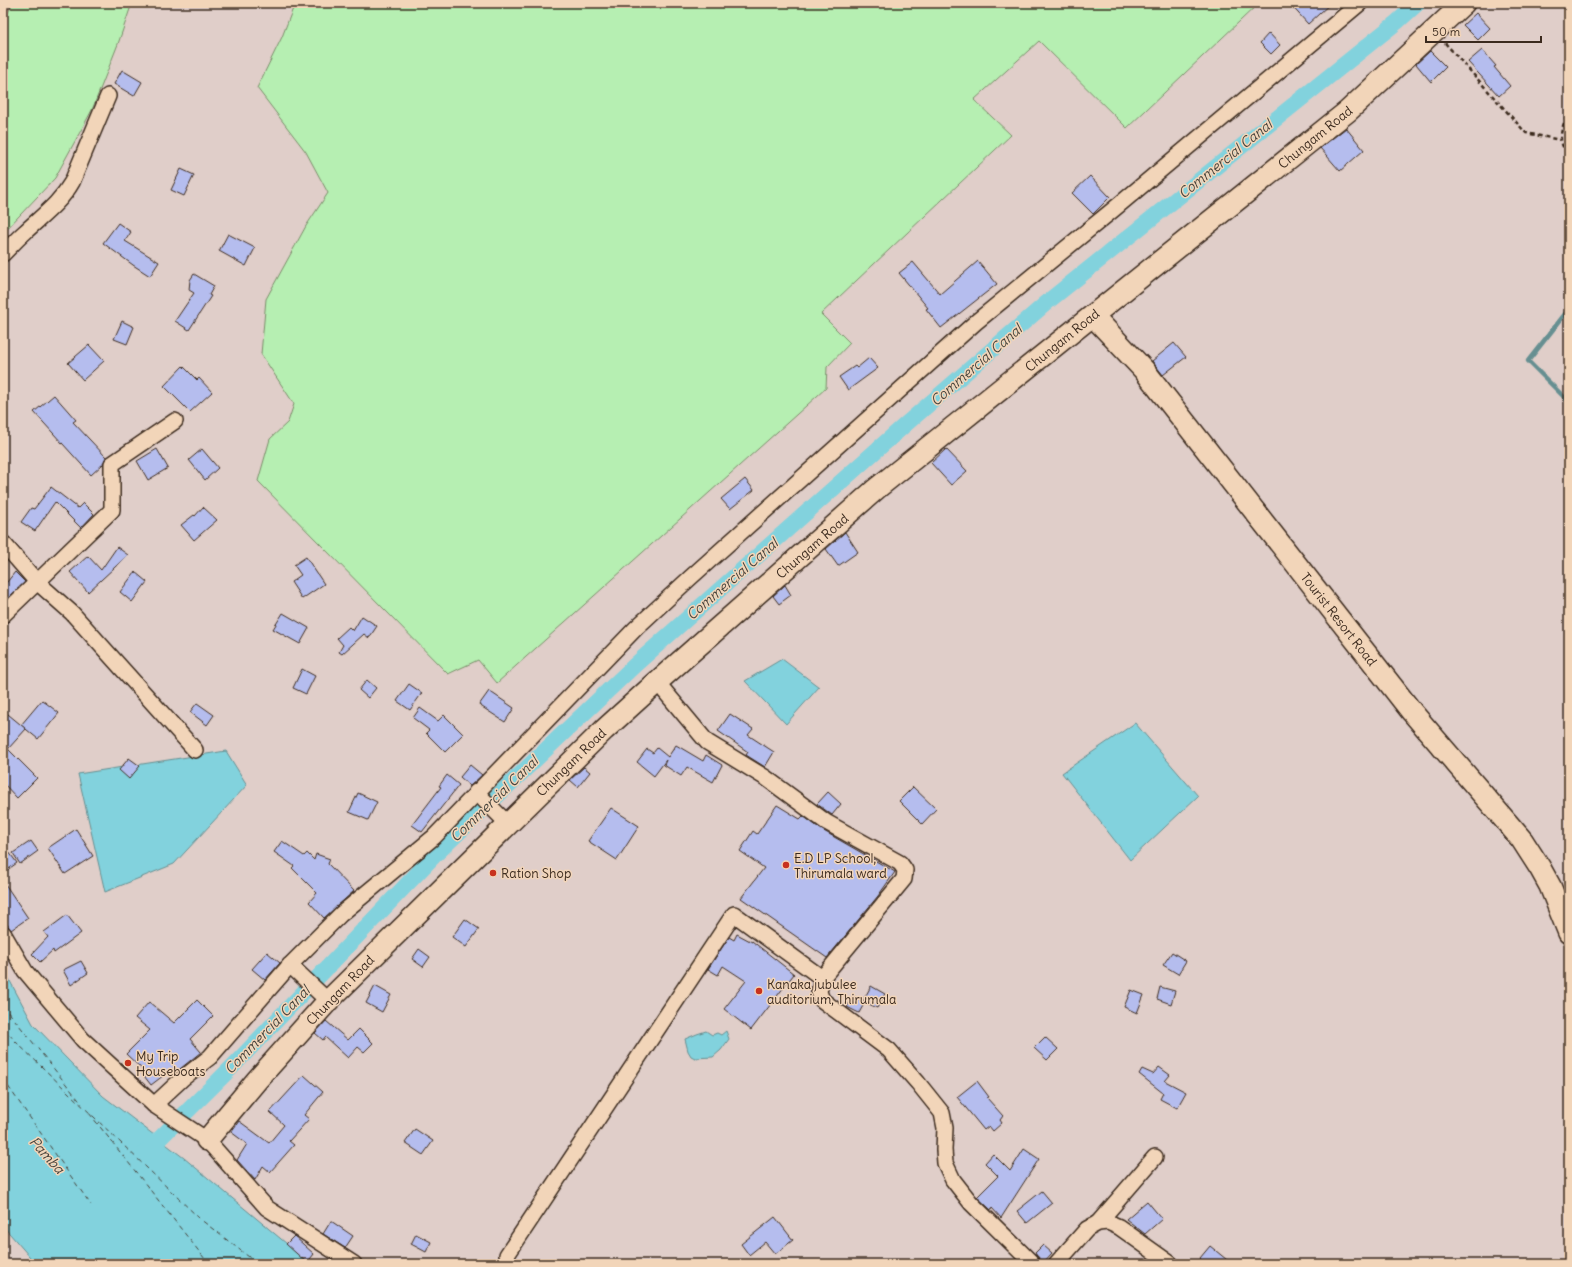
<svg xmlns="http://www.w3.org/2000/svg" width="1572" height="1267" font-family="Delius,sans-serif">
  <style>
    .green { fill: #b6efb2; stroke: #788c68 }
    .water { fill: #82d2dd; stroke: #668f91 }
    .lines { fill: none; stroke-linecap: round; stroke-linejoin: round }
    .stream { stroke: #668f91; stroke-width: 4.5 }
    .canal { stroke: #82d2dd; stroke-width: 16 }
    .ferry { stroke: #46433b; stroke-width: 1; stroke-dasharray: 5 4; stroke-linecap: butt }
    .building { fill: #b5bdee; stroke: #3b2a1e }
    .street-casing { stroke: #3b2a1e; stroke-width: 18 }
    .secondary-casing { stroke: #3b2a1e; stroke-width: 24 }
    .path { stroke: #3b2a1e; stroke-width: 2.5; stroke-dasharray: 4 3; stroke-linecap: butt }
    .street { stroke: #f2d5b9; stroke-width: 15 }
    .secondary { stroke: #f2d5b9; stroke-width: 21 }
    .poi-dot { fill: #c8321e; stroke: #f2d5b9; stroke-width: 1.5 }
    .labels { text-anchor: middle; stroke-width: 3; stroke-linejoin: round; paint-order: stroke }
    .street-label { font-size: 13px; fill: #3b2a1e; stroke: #f2d5b9 }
    .poi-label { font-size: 13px; fill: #3b2a1e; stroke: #f2d5b9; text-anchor: start }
    .water-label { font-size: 14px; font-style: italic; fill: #46433b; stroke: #f2d5b9 }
  </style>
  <rect width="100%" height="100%" fill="#e0cec9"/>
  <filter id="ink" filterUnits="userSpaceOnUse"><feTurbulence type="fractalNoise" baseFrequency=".025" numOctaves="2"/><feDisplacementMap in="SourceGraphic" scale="8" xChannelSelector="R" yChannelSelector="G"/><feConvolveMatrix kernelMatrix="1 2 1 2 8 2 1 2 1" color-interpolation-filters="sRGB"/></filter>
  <g filter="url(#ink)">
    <g class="green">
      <path d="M13,3H132L118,44L92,110L55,178L3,233V22Z"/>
      <path d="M295,3H1259L1127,128L1039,41L974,100L1011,135L821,314L850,343L827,367L826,388L497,683L478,660L448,674L258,481L270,439L288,422L294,404L261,354L266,299L306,226L328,193L306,152L257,88L282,37Z"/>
    </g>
    <g class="water">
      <path d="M782,659L819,687L786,724L745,681Z"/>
      <path d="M1135,723L1198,796L1130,860L1062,773Z"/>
      <path d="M226,751L247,785L174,864L105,892L78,774Z"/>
      <path d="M3,968L33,1024L103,1096L184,1158L311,1264H36L3,1226Z"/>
      <path d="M706,1031L712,1035L717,1033L721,1035L726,1031L729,1039L721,1050L713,1057L695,1058L691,1056L688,1051L685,1039L697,1034Z"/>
    </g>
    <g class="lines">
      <path class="stream" d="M1569,309L1528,361L1569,402"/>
      <path class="canal" d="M143,1155L232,1067L434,856L636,664L906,424L1051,299L1397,22L1418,3"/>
      <g class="ferry">
        <path d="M3,1005L82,1104"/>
        <path d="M3,1027L15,1041L200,1219L258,1264"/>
        <path d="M3,1079L91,1205"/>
        <path d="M89,1113L209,1264"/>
      </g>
    </g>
    <g class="building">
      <path d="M1289,3H1331L1308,24Z"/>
      <path d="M1476,13L1490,28L1478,40L1463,25Z"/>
      <path d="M1269,33L1280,45L1271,54L1260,43Z"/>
      <path d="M1482,50L1496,66L1494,67L1510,86L1499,96L1468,62Z"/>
      <path d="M1430,51L1446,67L1431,82L1416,64Z"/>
      <path d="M122,70L142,82L134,96L114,84Z"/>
      <path d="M1346,128L1364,150L1340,171L1320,148Z"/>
      <path d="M181,169L194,175L184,196L171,190Z"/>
      <path d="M1090,176L1110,197L1093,214L1072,193Z"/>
      <path d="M118,223L131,232L125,241L159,262L150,276L133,265L103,243Z"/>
      <path d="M228,234L255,248L246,266L219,251Z"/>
      <path d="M978,261L997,284L941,328L926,309L928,308L899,273L913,262L940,294Z"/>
      <path d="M194,274L214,286L209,295L211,296L189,330L175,321L194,293L189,290L190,280Z"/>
      <path d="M122,321L134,327L127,344L114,339Z"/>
      <path d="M1174,343L1186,357L1163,375L1152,361Z"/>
      <path d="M89,345L104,361L83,380L68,363Z"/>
      <path d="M869,358L878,368L848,390L839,377L855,366L857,368Z"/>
      <path d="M183,366L197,380L199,378L212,392L190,412L164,386Z"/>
      <path d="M54,395L76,420L73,422L106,457L103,464L91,475L34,412Z"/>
      <path d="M157,449L168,468L148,480L137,461Z"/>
      <path d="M202,449L218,468L205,480L189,460Z"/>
      <path d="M946,449L967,471L951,485L931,463Z"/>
      <path d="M745,479L754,490L730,509L721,499Z"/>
      <path d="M51,487L78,508L83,503L94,514L81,528L55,502L35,531L21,522L31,508L34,509Z"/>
      <path d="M203,507L217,520L194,540L181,525L194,515L195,516Z"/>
      <path d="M845,532L858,552L838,566L826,549Z"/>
      <path d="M117,547L128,555L88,592L70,572L88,556L101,570Z"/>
      <path d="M306,557L324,584L302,599L291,582L301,575L294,565Z"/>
      <path d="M15,572L25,582L7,599L3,595V587Z"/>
      <path d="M135,572L147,582L132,602L120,592Z"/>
      <path d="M785,585L791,595L779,604L773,596Z"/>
      <path d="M283,613L309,628L300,644L273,629Z"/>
      <path d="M362,616L377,626L369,638L364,634L342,654L339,652L343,645L337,638L349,627L353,631Z"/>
      <path d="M302,669L315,676L306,694L293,688Z"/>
      <path d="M367,680L376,688L368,698L359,690Z"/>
      <path d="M409,684L422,693L410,710L397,701Z"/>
      <path d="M489,691L514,708L505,722L479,705Z"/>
      <path d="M42,700L59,713L38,739L21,725Z"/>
      <path d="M197,703L214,715L207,725L190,712Z"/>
      <path d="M420,708L438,721L444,715L463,734L445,752L426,733L429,730L413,718Z"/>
      <path d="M3,710L26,729L8,749L37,778L17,798L3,783Z"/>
      <path d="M730,714L753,729L748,735L774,752L765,767L746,755L748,752L718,731Z"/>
      <path d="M676,745L703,761L706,755L722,765L713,782L687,767L681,776L664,765L666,760L654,776L637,762L647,749L653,753L657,748L668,757Z"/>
      <path d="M129,758L140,766L129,779L119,770Z"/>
      <path d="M470,765L482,775L470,786L460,777Z"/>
      <path d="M584,767L590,772L578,787L570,780Z"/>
      <path d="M447,775L459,785L422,832L412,825L441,787L439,786Z"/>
      <path d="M913,787L936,809L922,824L899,801Z"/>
      <path d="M828,792L841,804L832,815L817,804Z"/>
      <path d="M358,793L377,802L368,820L349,812Z"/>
      <path d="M777,805L800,819L803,816L822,830L895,872L878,896L827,958L741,898L764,868L740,851L753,831L757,834Z"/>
      <path d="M611,808L639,826L617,860L588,841Z"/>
      <path d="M76,829L93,856L65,874L48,848Z"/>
      <path d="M31,841L38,851L20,864L13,853Z"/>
      <path d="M282,841L304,856L307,853L314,860L316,854L330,859L328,864L354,891L324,918L309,902L317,893L292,868L294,866L274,852Z"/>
      <path d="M3,844L17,863L3,873Z"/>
      <path d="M3,881L28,918L11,930L3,919Z"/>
      <path d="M67,915L81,933L54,953L53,950L40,962L32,954L48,937L44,932Z"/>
      <path d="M465,919L479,929L466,947L452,937Z"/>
      <path d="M737,934L752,942V941L794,974L751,1030L724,1009L746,981L723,966L718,975L708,969L729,937L734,940Z"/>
      <path d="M419,949L430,957L423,967L412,959Z"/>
      <path d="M267,952L280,963L265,980L252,969Z"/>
      <path d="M1172,952L1186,961L1178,974L1163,965Z"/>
      <path d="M81,961L88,973L71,985L63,970Z"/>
      <path d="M375,986L391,995L382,1012L366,1003Z"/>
      <path d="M871,986L885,994L877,1008L863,1001Z"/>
      <path d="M1160,987L1175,991L1171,1004L1157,999Z"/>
      <path d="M1131,990L1144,995L1137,1013L1124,1007Z"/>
      <path d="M853,996L865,1002L859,1013L847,1007Z"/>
      <path d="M197,1000L213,1016L190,1039L201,1052L175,1073L172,1069L151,1085L141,1072L143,1070L126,1054L150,1030L135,1018L149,1002L174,1023Z"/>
      <path d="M326,1021L348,1040L359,1029L373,1043L364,1052L358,1047L348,1058L325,1037L323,1040L315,1033Z"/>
      <path d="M1045,1037L1058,1049L1047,1060L1034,1048Z"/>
      <path d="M1159,1067L1170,1075L1165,1081L1186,1092L1177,1108L1160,1099L1163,1093L1139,1074L1142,1069L1153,1074Z"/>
      <path d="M304,1075L323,1092L304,1115L309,1119L289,1141L294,1145L270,1172L263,1166L255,1180L237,1160L247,1144L231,1132L239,1121L269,1143L284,1125L270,1112Z"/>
      <path d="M977,1081L989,1097L987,1098L1003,1116L1000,1120L1002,1123L993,1131L989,1126L984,1130L957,1097Z"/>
      <path d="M415,1129L433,1141L423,1155L405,1143Z"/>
      <path d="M1024,1149L1039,1159L1001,1218L992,1208L991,1210L977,1197L998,1176L985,1163L993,1154L1010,1171Z"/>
      <path d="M1042,1191L1052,1203L1027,1223L1017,1211Z"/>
      <path d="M1147,1201L1162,1219L1145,1234L1126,1219Z"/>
      <path d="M775,1217L793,1240L775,1254L765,1242L749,1255L741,1244Z"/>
      <path d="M331,1221L353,1236L345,1248L323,1234Z"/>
      <path d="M416,1234L431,1242L426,1252L411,1244Z"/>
      <path d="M294,1236L314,1254L307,1263L286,1244Z"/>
      <path d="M1043,1245L1052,1253L1042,1264L1035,1253Z"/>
      <path d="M1210,1246L1232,1264H1195Z"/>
    </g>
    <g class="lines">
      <g class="street-casing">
        <g id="street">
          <path d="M3,254C10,247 17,239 25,232C42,216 60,203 72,182L108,96"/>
          <path d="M3,543L37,582L72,613L195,750"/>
          <path d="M3,615L112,510V464L175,421"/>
          <path d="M657,682L707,742L766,778L826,822L900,863L905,870L904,879L822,978L819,992L822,1000L889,1050L918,1083L942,1113L945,1128L944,1150L945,1163L953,1180L971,1203L1033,1264"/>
          <path d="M476,792L508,824"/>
          <path d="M3,933L25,971L83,1040L154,1105L207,1140L267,1208L354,1264"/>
          <path d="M290,965L328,1001"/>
          <path d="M154,1105L183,1078L210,1057L290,965L341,914L434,837L636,628L690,578L976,322L1114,209L1360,3"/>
          <path d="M1098,1223L1155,1157"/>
          <path d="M507,1255L734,914L822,978"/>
          <path d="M1056,1264L1087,1229L1098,1223L1108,1222L1119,1227L1171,1264"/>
        </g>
      </g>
      <g class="secondary-casing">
        <g id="secondary">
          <path d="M1093,316L1144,370L1412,712L1522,840L1540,868L1550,886L1569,933"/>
          <path d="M207,1140L257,1080L328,1001L604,730L657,682L876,489L1348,111L1464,3"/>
        </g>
      </g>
      <g class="path">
        <path d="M1564,3L1569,13"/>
        <path d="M1445,43L1526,133L1560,140"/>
        <path d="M1569,110C1562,129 1555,139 1569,156"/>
      </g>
      <use href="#street" class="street"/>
      <use href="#secondary" class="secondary"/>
    </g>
  </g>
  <g class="poi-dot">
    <circle cx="786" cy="865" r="4"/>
    <circle cx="493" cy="873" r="4"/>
    <circle cx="759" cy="991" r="4"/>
    <circle cx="128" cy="1063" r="4"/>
  </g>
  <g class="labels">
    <g class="street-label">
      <text transform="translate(1315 137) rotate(-39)" y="5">Chungam Road</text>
      <text transform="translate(1062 340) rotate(-39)" y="5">Chungam Road</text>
      <text transform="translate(812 546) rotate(-41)" y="5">Chungam Road</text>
      <text transform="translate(1339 619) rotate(52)" y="5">Tourist Resort Road</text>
      <text transform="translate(571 762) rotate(-44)" y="5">Chungam Road</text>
      <text transform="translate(340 990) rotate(-46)" y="5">Chungam Road</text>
    </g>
    <g class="poi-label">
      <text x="794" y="863">E.D LP School,<tspan x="794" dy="15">Thirumala ward</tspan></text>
      <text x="501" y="878">Ration Shop</text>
      <text x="767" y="989">Kanaka jubulee<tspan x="767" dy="15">auditorium, Thirumala</tspan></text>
      <text x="136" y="1061">My Trip<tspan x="136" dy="15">Houseboats</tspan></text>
    </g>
    <g class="water-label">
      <text transform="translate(1225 159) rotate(-39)" y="5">Commercial Canal</text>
      <text transform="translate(976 365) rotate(-41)" y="5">Commercial Canal</text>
      <text transform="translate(732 579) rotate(-41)" y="5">Commercial Canal</text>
      <text transform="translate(494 799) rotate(-44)" y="5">Commercial Canal</text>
      <text transform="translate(267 1030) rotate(-46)" y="5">Commercial Canal</text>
      <text transform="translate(47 1155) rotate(48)" y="5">Pamba</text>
    </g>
  </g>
  <rect width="1572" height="1267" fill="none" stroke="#f2d5b9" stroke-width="16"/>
  <rect x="8" y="8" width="1556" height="1251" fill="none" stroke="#3b2a1e" stroke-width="1.5" filter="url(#ink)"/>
  <path d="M1426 36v6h115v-6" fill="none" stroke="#3b2a1e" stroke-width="2"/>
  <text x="1432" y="36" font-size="12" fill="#3b2a1e" stroke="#f2d5b9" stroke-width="3" paint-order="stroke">50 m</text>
</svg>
